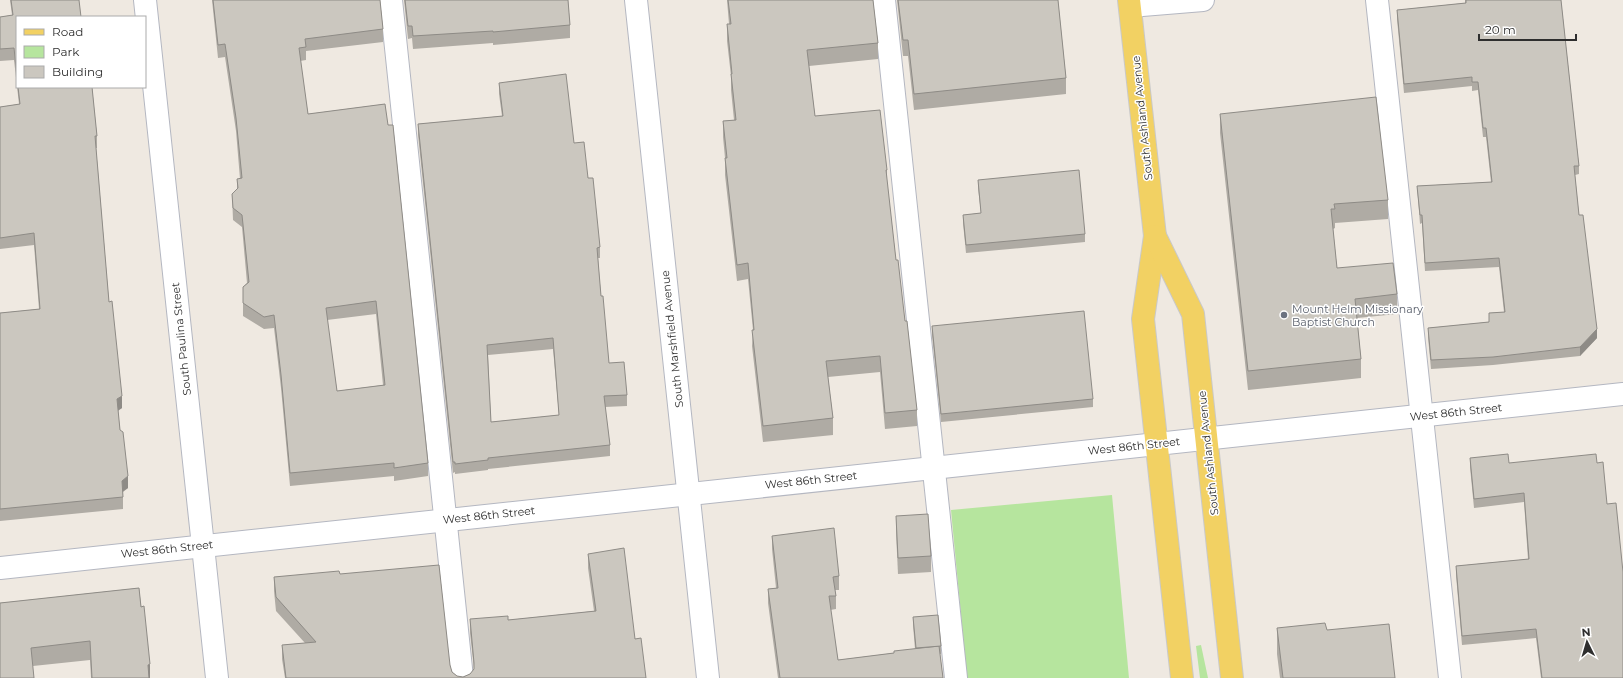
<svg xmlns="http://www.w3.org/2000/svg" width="1623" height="678" font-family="Montserrat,sans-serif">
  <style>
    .green { fill: #b6e59e }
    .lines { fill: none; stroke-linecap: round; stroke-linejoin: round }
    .minor-casing { stroke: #b4b7c1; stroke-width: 24 }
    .major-casing { stroke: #c9c9c9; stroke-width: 24 }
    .minor { stroke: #fff; stroke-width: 22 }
    .major { stroke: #f2d163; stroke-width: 22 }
    .wall { fill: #afaba4; fill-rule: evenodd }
    .shaded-wall { fill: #8e8b86 }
    .building { fill: #cbc7bf; stroke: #8e8b86; fill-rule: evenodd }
    .worship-dot { fill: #6b7280; stroke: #fff; stroke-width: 1.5 }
    .labels { text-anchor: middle; stroke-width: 3; stroke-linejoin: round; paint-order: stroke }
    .street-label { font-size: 11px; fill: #2e2e2e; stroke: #fff }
    .worship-label { font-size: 11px; fill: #5b616d; stroke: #fff; text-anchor: start }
  </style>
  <rect width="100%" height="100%" fill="#efe9e1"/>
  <g class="green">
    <path d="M1112,495L1129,678H967L951,510Z"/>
    <path d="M1201,645L1208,678H1200L1196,646Z"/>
  </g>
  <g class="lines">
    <g class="minor-casing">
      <g id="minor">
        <path d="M145,0L217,678"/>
        <path d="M391,0L462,678"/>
        <path d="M636,0L708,678"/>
        <path d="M884,0L956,678"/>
        <path d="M1377,0L1450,678"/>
        <path d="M1130,6L1203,0"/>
        <path d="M0,568L1623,394"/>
      </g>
    </g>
    <g class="major-casing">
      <g id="major">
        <path d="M1129,0L1155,236L1143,319L1182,678"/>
        <path d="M1155,236L1193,314L1232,678"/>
      </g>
    </g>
    <use href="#minor" class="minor"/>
    <use href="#major" class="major"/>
  </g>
  <g class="wall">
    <path d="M10,0H79L17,17V87H92L97,136V148H96L109,302L122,408L118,411L120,430L128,488L123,492V509L0,521V313L39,309L34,245L0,249V107L19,104L14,60L0,61V17L12,15Z"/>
    <path d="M212,0H380L383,29V42L306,51V60L300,61L308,114L385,104L428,463V476L394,481V476L290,486L281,388L274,328L264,329L243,316V287L247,283L242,227L233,220L232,194L237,189V179H240L236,131L225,57L218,58ZM376,314L383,385L337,391L327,320Z"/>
    <path d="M404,0H568L570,25V38L493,45V43L413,49L412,38L408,39Z"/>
    <path d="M727,0H873L878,43V59L809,66L815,116L887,170V181L896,260L905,321L917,410V426L885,429L880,372L828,377L833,418V435L763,442L752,346L753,330L748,279L737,281L725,175V158L723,137V121L734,120L731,90V76L727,41V24H729Z"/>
    <path d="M897,0H1058L1066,78V94L914,110L908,56H903Z"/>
    <path d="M1465,0H1561L1579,166V174L1575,175L1579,215L1597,338L1580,356L1493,365L1431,369L1428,337V328L1489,322V313L1504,312L1499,267L1425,271L1422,223L1420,224L1417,186L1491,182L1486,137H1483L1478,90L1472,91V86L1404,93L1397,19V10L1465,3Z"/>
    <path d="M499,83L574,143L588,178L600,247V258H598L601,296L609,363L627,395V406L605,407L610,445V456L488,469V470L455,474V472L453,473L418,135V124L502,116L499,94ZM553,349L559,415L491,422L488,355Z"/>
    <path d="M1220,114L1388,200V219L1335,223V228L1333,229L1337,268L1397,294V314L1357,318L1361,359V378L1248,390L1220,133Z"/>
    <path d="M978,180L1085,234V242L966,253L963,223V215L981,213L978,188Z"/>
    <path d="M932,326L1093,399V407L941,422L932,335Z"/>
    <path d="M1470,458L1509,463L1623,678H1541L1536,638L1462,645L1456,575V566L1528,559L1524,502L1474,508L1470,467Z"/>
    <path d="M896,516L931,556V572L898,574L896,532Z"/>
    <path d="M772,536L839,576V590H835L836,596V609L830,610L838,660L894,653L915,649L913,625V617L941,646V654H940L943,678H778L768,603V589L776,588L772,549Z"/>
    <path d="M588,554L635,639L646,678H285L282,659V645L305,643L276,611L274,591V577L340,574L450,665L452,672L457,676L463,677L470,674L474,669L470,633V619L508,620L594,611L588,568Z"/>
    <path d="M139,588L150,678H91L90,660L33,666L0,603Z"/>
    <path d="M1277,628L1327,630L1395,678H1280L1277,654Z"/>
  </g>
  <g class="shaded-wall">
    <path d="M1597,329V338L1580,356V347Z"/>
    <path d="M122,396V408L117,411V399Z"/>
    <path d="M128,476V488L122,492V481Z"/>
    <path d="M150,664V678H148V665Z"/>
  </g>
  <g class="building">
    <path d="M11,0H79L81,17H17V77L14,48L0,49V17L13,15Z"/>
    <path d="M213,0H380L383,29L305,39L306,47L299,48L308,114L385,104L388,125H393L428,463L394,468V463L290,473L281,375L274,315L264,317L243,303V287L249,282L242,215L233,208L232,194L238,188L237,179L242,178L236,118L225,44L218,45ZM376,301L385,385L337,391L326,308Z"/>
    <path d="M405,0H568L570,25L493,32V31L413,36L412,26H408Z"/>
    <path d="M728,0H873L878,43L807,50L815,116L880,110L887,170H886L896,260H898L905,321H907L917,410L885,413L880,356L826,361L833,418L763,426L752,330H754L748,263L737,265L725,158H727L723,121L736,120L731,74H732L727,24H731Z"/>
    <path d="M898,0H1058L1066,78L914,94L908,40H903Z"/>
    <path d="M1466,0H1561L1579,166H1574L1579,215H1583L1597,329L1580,347L1493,357L1431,360L1428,328L1489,322V313L1505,312L1499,258L1425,263L1422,215H1420L1417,186L1492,182L1486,128H1483L1478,82H1472V77L1404,84L1397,10L1466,3Z"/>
    <path d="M566,74L574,143L584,142L588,178H593L600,247L597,248L601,296H603L609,363L624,362L627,395L604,396L610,445L488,458V460L455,464V462H453L418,124L503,116L499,83ZM553,338L559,415L491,422L487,345Z"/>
    <path d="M18,87H92L97,136H95L109,302L112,301L122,396L117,399L120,430L123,432L128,476L122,481L123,497L0,509V313L40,309L34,233L0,238V107L20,104Z"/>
    <path d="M1376,97L1388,200L1334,204L1335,209H1331L1337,268L1393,263L1397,294L1355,299L1361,359L1248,371L1220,114Z"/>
    <path d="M1079,170L1085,234L966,245L963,215L981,213L978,180Z"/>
    <path d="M1084,311L1093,399L941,414L932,326Z"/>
    <path d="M1508,454L1509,463L1596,454L1597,463L1603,462L1607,504L1616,503L1623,572V678H1542L1536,629L1462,636L1456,566L1529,559L1524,493L1474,499L1470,458Z"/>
    <path d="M928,514L931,556L898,558L896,516Z"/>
    <path d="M834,528L839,576L833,577L836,596H829L838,660L894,653V651L939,646L943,678H780L768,589L778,588L772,536Z"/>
    <path d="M624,548L635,639L641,638L646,678H286L282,645L316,642L276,597L274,577L339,571L340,574L439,565L450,665L452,672L457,676L463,677L470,674L474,669V663L470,619L508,616V620L596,611L588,554Z"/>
    <path d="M139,588L141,607L144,606L150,664L148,665L149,678H92L90,641L31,648L34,678H0V603Z"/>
    <path d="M938,615L941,646L916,648L913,617Z"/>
    <path d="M1325,623L1327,630L1389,624L1395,678H1283L1277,628Z"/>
  </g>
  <circle class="worship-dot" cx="1284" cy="315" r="4"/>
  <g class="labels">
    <g class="street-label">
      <text transform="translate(1142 118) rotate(-96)" y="4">South Ashland Avenue</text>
      <text transform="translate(181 339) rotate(-96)" y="4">South Paulina Street</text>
      <text transform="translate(672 339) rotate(-96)" y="4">South Marshfield Avenue</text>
      <text transform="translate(1456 412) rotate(-6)" y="4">West 86th Street</text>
      <text transform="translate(1134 446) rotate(-6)" y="4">West 86th Street</text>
      <text transform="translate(1208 453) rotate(-96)" y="4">South Ashland Avenue</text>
      <text transform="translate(811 480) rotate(-6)" y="4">West 86th Street</text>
      <text transform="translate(489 515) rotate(-6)" y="4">West 86th Street</text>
      <text transform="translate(167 549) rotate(-6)" y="4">West 86th Street</text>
    </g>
    <g class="worship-label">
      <text x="1292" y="313">Mount Helm Missionary<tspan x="1292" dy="13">Baptist Church</tspan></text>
    </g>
  </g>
  <rect x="16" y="16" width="130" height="72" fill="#ffffff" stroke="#ababab"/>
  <rect x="24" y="29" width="20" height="6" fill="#f2d163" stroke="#ababab"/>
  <text x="52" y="36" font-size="12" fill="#2e2e2e">Road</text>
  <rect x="24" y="46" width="20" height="12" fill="#b6e59e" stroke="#ababab"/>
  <text x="52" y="56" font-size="12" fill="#2e2e2e">Park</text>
  <rect x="24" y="66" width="20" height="12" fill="#cbc7bf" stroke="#ababab"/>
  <text x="52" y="76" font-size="12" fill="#2e2e2e">Building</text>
  <g transform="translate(1587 642) rotate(355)" stroke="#ffffff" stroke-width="3" paint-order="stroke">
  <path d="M0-3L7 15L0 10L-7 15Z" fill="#2e2e2e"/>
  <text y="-6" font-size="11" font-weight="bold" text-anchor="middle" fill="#2e2e2e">N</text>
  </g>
  <path d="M1479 34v6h97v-6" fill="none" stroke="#2e2e2e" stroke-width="2"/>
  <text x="1485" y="34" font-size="12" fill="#2e2e2e" stroke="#ffffff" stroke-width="3" paint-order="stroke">20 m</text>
</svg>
